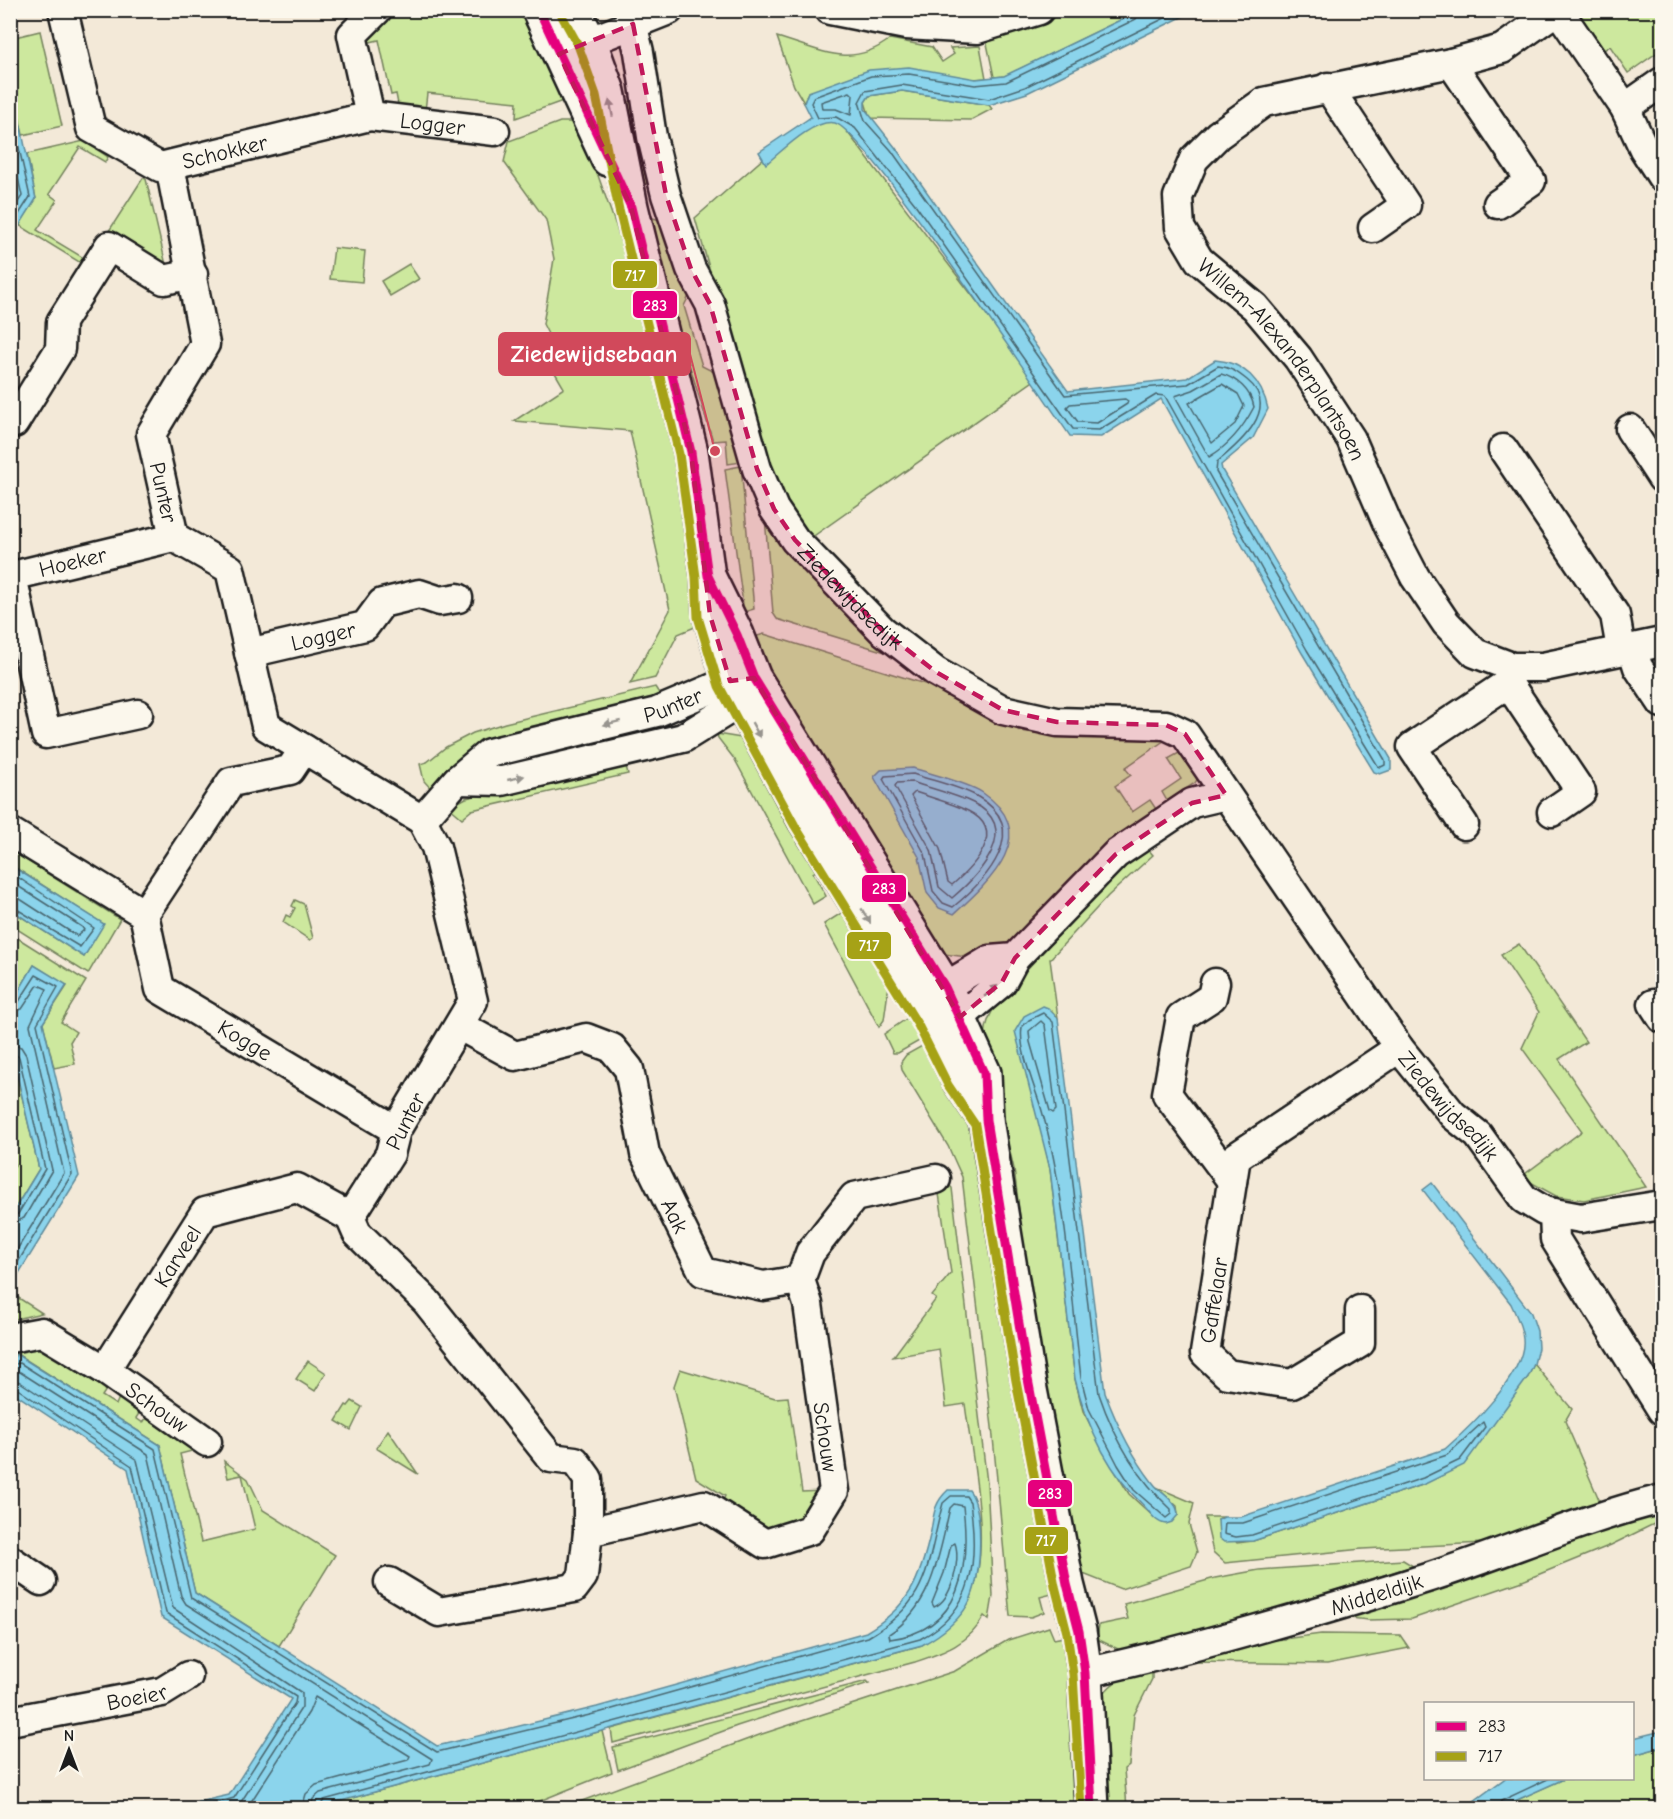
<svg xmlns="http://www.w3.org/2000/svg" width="1673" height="1819" font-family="'Comic Neue',sans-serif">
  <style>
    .green { fill: #cde89e; stroke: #74825d; stroke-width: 1.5 }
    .water { fill: #8bd4ec; stroke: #5f8a99; stroke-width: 1.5 }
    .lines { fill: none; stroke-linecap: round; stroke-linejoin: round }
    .shore { stroke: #48666f; stroke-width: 1.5 }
    .street-casing { stroke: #1c1c1c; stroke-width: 33 }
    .secondary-casing { stroke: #1c1c1c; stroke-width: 38 }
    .street { stroke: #fbf7ec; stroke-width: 28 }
    .secondary { stroke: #fbf7ec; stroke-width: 33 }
    .bus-1-casing { stroke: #fbf7ec; stroke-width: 14 }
    .bus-2-casing { stroke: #fbf7ec; stroke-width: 14 }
    .bus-1 { stroke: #e5007d; stroke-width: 9 }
    .bus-2 { stroke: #a6a216; stroke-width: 9 }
    .oneway { fill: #97948e }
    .marked { fill: #c2185b; fill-opacity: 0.2; stroke: #c2185b; stroke-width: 4.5; stroke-dasharray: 12 8; stroke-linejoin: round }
    .labels { text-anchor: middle; stroke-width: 5; stroke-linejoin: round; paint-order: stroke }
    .street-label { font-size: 22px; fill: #1c1c1c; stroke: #fbf7ec }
    .leader { fill: none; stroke: #d1495b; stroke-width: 2 }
    .callout-dot { fill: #d1495b; stroke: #fbf7ec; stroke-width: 2 }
    .callout { fill: #d1495b; stroke: #d1495b; stroke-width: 2 }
    .callout-label { font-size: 24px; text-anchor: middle; font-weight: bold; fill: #fff }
    .line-badge { stroke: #fbf7ec; stroke-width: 2 }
    .badge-label { font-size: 16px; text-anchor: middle; font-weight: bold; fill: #fff }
  </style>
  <rect width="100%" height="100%" fill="#f3e9d8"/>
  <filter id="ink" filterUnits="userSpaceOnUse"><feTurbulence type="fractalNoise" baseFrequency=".0167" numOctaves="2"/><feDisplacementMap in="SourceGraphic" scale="12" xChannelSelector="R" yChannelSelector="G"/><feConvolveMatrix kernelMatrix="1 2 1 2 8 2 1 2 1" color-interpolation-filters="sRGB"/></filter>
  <g filter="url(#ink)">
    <g class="green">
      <path d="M389,11H532L571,98L516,118L517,102L427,93L425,111L400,114L396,94L391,95L379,40L361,44Z"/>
      <path d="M1067,11H1139L1005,76L994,77L986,39L1048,20Z"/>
      <path d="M1574,11H1662V49L1628,73L1610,46L1596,55Z"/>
      <path d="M40,31L62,126L23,135L11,80V38Z"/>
      <path d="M777,37C819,49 850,70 890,39L932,47L942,62L954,54L950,48L980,46L986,78L808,92L804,103L794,86Z"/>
      <path d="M902,91L989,105L992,109L971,120L870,118L865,102L869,96Z"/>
      <path d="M637,99L651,179L640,190L623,104Z"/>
      <path d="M812,116L839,121L1036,379L808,540L773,493L695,218Z"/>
      <path d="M560,122H579L616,226L668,405L702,624L678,634L655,678L630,684L670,610L630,431L514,421L564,388L547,359L551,340L543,324L554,259L546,220L504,162L509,141Z"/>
      <path d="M84,141L108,157L105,162L80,147L49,194L57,200L37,230L92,263L89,268L19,225L36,199L27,154Z"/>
      <path d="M143,178L146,179L166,265L107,234Z"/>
      <path d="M647,216L666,222L691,292L684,306L702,366L716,373L742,462L728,464L726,440L713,441L673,313Z"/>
      <path d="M334,248L365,251L362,282L330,279Z"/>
      <path d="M409,264L419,279L390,296L381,281Z"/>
      <path d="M741,466L754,609L744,612L725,469Z"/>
      <path d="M765,518C798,572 847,614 895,655L777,619L773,613Z"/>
      <path d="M764,634L941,689L1020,731L1066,737L1168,738L1125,768L1131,775L1115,786L1132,812L1150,800L1156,809L1101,850L1006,949L975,958L944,954L918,935L748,639Z"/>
      <path d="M655,687L664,701L496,742L434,792L424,781L420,764L427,762L446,747L473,733L505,723Z"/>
      <path d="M717,734L741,738L759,754L817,870L813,873L826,896L813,904L735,760L718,738Z"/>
      <path d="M1179,753L1189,754L1199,776L1195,783L1167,801L1162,792L1181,779L1168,759Z"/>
      <path d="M625,762L628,774L472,810L462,818L449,807L466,798Z"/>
      <path d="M1147,848L1153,855L1108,896L1050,959L1058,1018L1052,1011L1041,1127L1050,1169L1075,1379L1083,1411L1113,1468L1129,1494L1155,1518L1178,1515L1177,1506L1156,1487L1194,1503L1189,1524L1197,1552L1191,1566L1121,1589L1078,1572L1039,1372L1014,1169L985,1049C984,1027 988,1015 1001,997L1120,869Z"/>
      <path d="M10,850L120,919L88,974L14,927L11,932V910L84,957L103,924L11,865Z"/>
      <path d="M295,900L304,904L313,938L310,940L283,922L286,915L290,917L295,908L292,906Z"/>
      <path d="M843,912L885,971L889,984L884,1020L879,1027L824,924Z"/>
      <path d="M16,937L86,981L61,1022L76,1032L70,1042L75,1064L54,1068L43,1023L67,986L34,965L11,1004V945Z"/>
      <path d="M1519,944L1586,1042L1559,1059L1646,1187L1584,1200L1556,1196L1521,1177L1582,1131L1522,1048L1539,1012L1501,955Z"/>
      <path d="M915,1013L928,1036L898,1053H893L884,1034Z"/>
      <path d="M931,1041L975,1141L1056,1593L1040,1597L1044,1612L1031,1617L1010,1616L992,1427L962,1177L948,1146L902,1070L901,1062L906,1055Z"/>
      <path d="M10,1045L39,1169L11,1215V1172L15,1165L10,1147Z"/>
      <path d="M949,1185L952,1188L987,1483L993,1596L989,1620L984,1616C970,1644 942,1653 915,1662L613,1743L611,1729L922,1645C939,1631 963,1619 971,1597C992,1544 972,1460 965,1404L946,1407L939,1349L893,1357L936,1299L932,1296L951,1273L938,1187Z"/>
      <path d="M10,1293H11L42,1313L11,1320Z"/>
      <path d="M30,1346L40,1349L44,1346L108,1387L102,1396L116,1405L120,1395L142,1409L136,1418L143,1423L149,1413L189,1438L192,1451L180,1454L201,1542L255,1529L242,1475L228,1478L224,1461L248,1479L263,1510L335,1555L279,1646L195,1593L160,1445L17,1354L11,1363V1350Z"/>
      <path d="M308,1361L326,1373L315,1391L296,1379Z"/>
      <path d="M1534,1364L1572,1409L1565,1421L1601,1504L1484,1543L1362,1549L1225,1563L1213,1552L1205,1517H1224L1218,1520L1237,1543L1253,1541L1425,1484L1528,1377Z"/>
      <path d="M680,1369L775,1398L788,1397L802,1492L822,1491L803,1522L764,1532L720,1506L725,1496L696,1478L674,1386Z"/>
      <path d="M352,1401L362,1407L351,1430L336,1421L346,1405L348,1406Z"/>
      <path d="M388,1430L418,1474L376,1448Z"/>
      <path d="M1651,1511L1662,1514V1520L1611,1545L1520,1582L1412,1619L1368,1620L1342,1617Z"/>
      <path d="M1403,1560L1413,1566L1177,1640L1120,1650L1097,1639L1099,1625L1128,1619L1124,1604L1215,1578L1259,1570Z"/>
      <path d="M1049,1627L1054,1639L1064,1637L1076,1732L1075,1808H563L762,1734L955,1671L1008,1640Z"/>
      <path d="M1321,1634L1400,1635L1409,1648L1327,1664L1194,1662L1193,1659L1239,1645Z"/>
      <path d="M1146,1671L1152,1673V1679L1134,1715L1129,1765L1124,1769L1127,1808H1107L1101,1697C1113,1680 1125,1675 1146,1671Z"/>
      <path d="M867,1681L869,1683L737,1726L618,1770L613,1747Z"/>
      <path d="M602,1731L612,1772L522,1808H315Z"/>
      <path d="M1662,1747V1799L1641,1808H1499L1564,1779L1632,1778L1633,1755Z"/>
    </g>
    <g class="water">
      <path d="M1139,11H1194L1027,93L989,105L902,91L869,96L865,102V109L895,147L1068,391L1187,378L1215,360C1244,362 1262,381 1268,409L1253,438L1221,465L1222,470L1391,759V770L1380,774L1374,772L1302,653L1161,399L1101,437L1070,436C1040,393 864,130 835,123C814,118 781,152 766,164L759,152L811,117L804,103L808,92L869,70L909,67L976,79L1004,76Z"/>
      <path d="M11,80L36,199L11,239H10Z"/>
      <path d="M913,768C931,774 969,783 983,793C1043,834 989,882 954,914L939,908L927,893L919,857L874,777L881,770Z"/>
      <path d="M10,865L104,924L84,957L11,910Z"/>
      <path d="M34,965L67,985L43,1023L79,1176L11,1286V1215L39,1169L10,1045L11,1004Z"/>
      <path d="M1043,1006L1048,1008L1058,1018L1105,1393C1117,1425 1132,1456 1153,1483C1161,1494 1178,1501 1178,1515L1172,1522L1166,1524C1156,1523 1151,1514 1145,1507C1109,1473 1087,1427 1075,1379L1050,1169L1015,1031L1024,1016Z"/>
      <path d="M1432,1183L1531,1313L1537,1331L1538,1348L1534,1364L1528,1377L1464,1465L1425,1484L1253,1541L1224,1542L1219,1538L1218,1520L1224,1517H1241L1445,1449C1469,1428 1527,1373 1523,1339C1522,1326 1516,1315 1511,1304L1423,1190Z"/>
      <path d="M16,1354L160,1445L195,1593L437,1746L597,1707L866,1632C910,1606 920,1580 931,1531C934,1513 934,1503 948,1490H969C985,1511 981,1574 971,1598C963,1618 941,1635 922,1645L315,1808H172L229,1795L291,1699L161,1617L128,1469L11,1391V1363Z"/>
      <path d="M1662,1731V1747L1633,1755V1738Z"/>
      <path d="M1504,1779V1778L1564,1779L1499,1808H1457L1467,1806Z"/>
    </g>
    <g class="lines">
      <g class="shore">
        <path d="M1140,10L1136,19L1006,82L975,85L909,74L871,76L814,97L811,103L818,118L836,117L855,128L915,204L1073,429L1099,430L1156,395L1165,396L1307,650L1378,766L1381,767L1385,765V760L1216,472L1217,462C1239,444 1282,408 1247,380C1237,372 1230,367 1218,366L1188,384L1065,395L891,150L865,121L859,102L865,91L902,85L989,99L1025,87L1181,10"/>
        <path d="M850,92L853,95L851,115L836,109H822L821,102Z"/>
        <path d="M10,108L30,197L10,228"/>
        <path d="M10,142L22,196L10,214"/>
        <path d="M1221,374C1237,378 1251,391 1254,407C1243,428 1230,445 1209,457L1175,396L1193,390Z"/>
        <path d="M1222,384L1238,394L1244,406L1235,424L1212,443L1189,403Z"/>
        <path d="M1125,399L1128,401L1127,404L1097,423L1078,422L1067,407L1070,404Z"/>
        <path d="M913,774C933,781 959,786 978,797C1034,829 985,881 953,907L943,903L933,891L925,854L883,779L885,776Z"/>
        <path d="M912,782C932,789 954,794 973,803C1024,828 978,876 952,898L939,887L931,850L895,786L897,783Z"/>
        <path d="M915,792C932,798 952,803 968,811C1009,831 973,867 952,885L948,882L940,849L911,796Z"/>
        <path d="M10,872L94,928L80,947L10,905"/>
        <path d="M10,881L82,927L84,930L77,936L20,899L10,897"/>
        <path d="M10,1006L18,1003L36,975L58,987L37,1024L72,1174L10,1275"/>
        <path d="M10,1013L22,1009L38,985L47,989L30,1025L64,1173L10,1261"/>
        <path d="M1043,1013L1053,1022L1099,1394C1114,1438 1137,1478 1171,1509V1514L1166,1518L1134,1490L1118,1465L1089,1409L1081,1378C1071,1293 1066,1193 1042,1111C1036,1090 1018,1049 1022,1027L1029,1020Z"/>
        <path d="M1041,1021L1045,1025L1056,1110L1053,1113L1050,1111L1030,1042L1029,1031Z"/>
        <path d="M10,1044L21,1047L26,1055L52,1170L24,1218L10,1224"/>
        <path d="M10,1051L19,1057L45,1169L18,1214L10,1217"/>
        <path d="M10,1365L20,1363L155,1449L191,1598L437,1752L598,1713L868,1637C931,1601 926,1565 943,1503L951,1496H966L970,1502C978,1558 976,1610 920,1639L324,1800L319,1808"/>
        <path d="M10,1373L20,1372L148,1454L181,1596L186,1604L432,1759L430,1764L320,1793L313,1799L311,1808"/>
        <path d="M10,1379L20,1382L137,1460L173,1608L302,1693V1707L241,1802L230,1808"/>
        <path d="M10,1387L16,1388L132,1466L166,1613L296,1697L295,1703L234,1798L198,1808"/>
        <path d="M1483,1422L1485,1427L1460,1460L1423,1478L1252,1535L1236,1537L1224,1534L1225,1523H1243L1447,1455Z"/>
        <path d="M954,1504L963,1506C970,1566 963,1630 890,1639L889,1634C933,1606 939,1554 950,1508Z"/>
        <path d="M955,1543C961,1560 952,1600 934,1607L932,1603L944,1573L951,1545Z"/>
        <path d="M247,1808L309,1712L315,1697L410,1756L408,1760L316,1785L306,1794L302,1808"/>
        <path d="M1498,1808L1501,1801L1550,1778"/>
      </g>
      <g class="street-casing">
        <g id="street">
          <path id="s1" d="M63,10L91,128L160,167L370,116L352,35L377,10"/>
          <path id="s2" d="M629,10L639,52L652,137L666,195L691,269L710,304L757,469L774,509L795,540L882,630L936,672L1003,710L1057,722L1166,725L1185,734L1399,1048L1453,1115L1478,1135L1524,1199L1544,1211L1554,1213L1555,1239L1662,1410"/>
          <path d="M830,10L906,25L977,29L1039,10"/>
          <path id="s3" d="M1557,10L1502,49L1451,63L1264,102L1218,135L1194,159L1178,197L1180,228L1199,260L1255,307L1298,358L1351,439L1389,527L1415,577L1446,623L1475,653L1512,667H1543L1662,642"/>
          <path d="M1558,10L1625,108L1644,149L1662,177"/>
          <path d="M568,50L669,10"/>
          <path d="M1451,63L1531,181L1498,204"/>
          <path d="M1328,87L1406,205L1373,228"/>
          <path d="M1625,108L1662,82"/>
          <path id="s4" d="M370,116L495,131"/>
          <path id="s5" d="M170,166L205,344L151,434L174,537L230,569L266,726L422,820L436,847L473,1001L396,1130L390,1154L350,1217"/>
          <path d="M14,423L60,349L61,322L109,246L164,280L193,274"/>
          <path d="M1630,429L1662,478"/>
          <path d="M1503,449L1615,615L1621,649"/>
          <path d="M1632,648L1638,667L1662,703"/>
          <path id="s6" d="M249,653L365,626L382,603L419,594L440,601L458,598"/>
          <path id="s7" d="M138,714L46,734L12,576L174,537"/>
          <path d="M457,780L502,781L683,738L741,702L752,682"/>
          <path id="s8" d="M422,820L457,780L489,753L657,712L730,681L752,678"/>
          <path d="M1464,825L1412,747L1508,683L1581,792L1552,812"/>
          <path id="s9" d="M10,832L144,914L160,989L396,1130"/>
          <path d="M144,914L231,782L290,770L304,749"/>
          <path d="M1015,958L990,960L945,987L929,1019L960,1017L1002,982L1015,958L1116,854L1192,803L1226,795"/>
          <path d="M1215,983L1212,997L1181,1017L1167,1094L1232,1181"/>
          <path d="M1653,1004L1662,1018"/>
          <path id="s10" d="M460,1026L515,1056L586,1038L612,1048L629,1069L645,1154L703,1272L763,1286L800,1280L810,1253L854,1197L936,1179"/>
          <path d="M1554,1213L1581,1218L1662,1205"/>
          <path d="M350,1217L357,1233L426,1301L551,1458L575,1461L588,1479V1532"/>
          <path id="s11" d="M1360,1310V1343L1292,1384L1227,1374L1205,1353L1236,1157L1399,1048"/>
          <path id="s12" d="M10,1338L42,1332L105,1370L207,1442"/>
          <path id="s13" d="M105,1370L205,1212L297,1188L350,1217"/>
          <path d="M10,1560L41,1581"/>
          <path d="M389,1582L439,1612L574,1588L583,1576L588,1532L704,1505L765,1544L810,1530L834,1491L808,1304L800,1280"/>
          <path id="s14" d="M1085,1673C1202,1647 1317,1613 1430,1577C1508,1552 1584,1518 1662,1499"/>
          <path id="s15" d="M10,1721L162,1692L188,1676"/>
        </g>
      </g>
      <g class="secondary-casing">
        <g id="secondary">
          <path d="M539,10L608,159"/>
          <path d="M573,10L589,40L608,92L631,207L691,452L708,576L710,615L730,681L805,820L929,1019L959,1080L986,1120"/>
          <path d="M708,576L737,635L754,678L945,987L984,1073L986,1120L1028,1379L1067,1584L1079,1631L1085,1673L1092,1808"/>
        </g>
      </g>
      <use href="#street" class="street"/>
      <use href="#secondary" class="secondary"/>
      <g class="bus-1-casing">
        <path id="bus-1" d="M539,10L631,207L691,452L708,576L737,635L754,678L945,987L984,1073L986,1120L1028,1379L1067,1584L1079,1631L1085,1673L1092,1808"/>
      </g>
      <g class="bus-2-casing">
        <path id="bus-2" d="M562,16L578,45L596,95L619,210L679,454L696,577L698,617L719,686L795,826L918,1025L948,1085L975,1125L1016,1381L1055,1586L1067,1633L1073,1674L1081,1808"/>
      </g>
      <use href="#bus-1" class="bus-1"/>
      <use href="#bus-2" class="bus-2"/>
    </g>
    <defs><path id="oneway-solid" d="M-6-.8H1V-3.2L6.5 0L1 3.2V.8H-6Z" transform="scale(1.5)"/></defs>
    <g class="oneway">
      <use href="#oneway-solid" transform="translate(611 108) rotate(-101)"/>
      <use href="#oneway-solid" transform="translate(612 723) rotate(166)"/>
      <use href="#oneway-solid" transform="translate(756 730) rotate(61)"/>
      <use href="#oneway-solid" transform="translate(516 778) rotate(-13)"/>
      <use href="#oneway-solid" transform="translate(866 916) rotate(59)"/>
      <use href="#oneway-solid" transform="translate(991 991) rotate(-40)"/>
    </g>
  </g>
  <path class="marked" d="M633,24L666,195L691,269L710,304L757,469L774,509L795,540L882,630L936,672L1003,710L1057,722L1166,725L1185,734L1226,795L1192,803L1116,854L1015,958L1002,982L960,1017L754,678L730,681L710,615L691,452L631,207L559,54Z"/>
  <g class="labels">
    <g class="street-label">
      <text dy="8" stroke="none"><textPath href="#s4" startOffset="63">Logger</textPath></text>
      <text dy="8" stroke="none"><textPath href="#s1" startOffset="267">Schokker</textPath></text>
      <text dy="8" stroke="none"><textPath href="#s3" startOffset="642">Willem-Alexanderplantsoen</textPath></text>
      <text dy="8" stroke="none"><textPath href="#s5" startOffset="346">Punter</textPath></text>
      <text dy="8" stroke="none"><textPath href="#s7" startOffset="318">Hoeker</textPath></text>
      <text dy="8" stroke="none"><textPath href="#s2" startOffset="639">Ziedewijdsedijk</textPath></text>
      <text dy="8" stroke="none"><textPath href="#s6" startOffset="76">Logger</textPath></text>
      <text dy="8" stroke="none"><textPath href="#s8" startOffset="285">Punter</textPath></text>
      <text dy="8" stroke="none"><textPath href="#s9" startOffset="333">Kogge</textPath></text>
      <text dy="8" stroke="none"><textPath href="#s2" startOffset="1472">Ziedewijdsedijk</textPath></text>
      <text transform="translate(405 1121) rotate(-63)" y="8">Punter</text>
      <text dy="8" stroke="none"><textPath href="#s10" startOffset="346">Aak</textPath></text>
      <text dy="8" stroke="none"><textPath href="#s13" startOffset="135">Karveel</textPath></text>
      <text dy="8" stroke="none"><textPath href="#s11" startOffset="262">Gaffelaar</textPath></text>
      <text dy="8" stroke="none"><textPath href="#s12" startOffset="170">Schouw</textPath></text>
      <text transform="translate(826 1437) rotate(82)" y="8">Schouw</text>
      <text dy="8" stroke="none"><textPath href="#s14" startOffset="302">Middeldijk</textPath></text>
      <text dy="8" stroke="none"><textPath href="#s15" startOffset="129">Boeier</textPath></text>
    </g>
  </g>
  <path class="leader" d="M715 451L690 354"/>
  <circle class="callout-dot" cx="715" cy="451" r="6"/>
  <rect class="callout" x="499" y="333" width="191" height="42" rx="6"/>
  <g class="callout-label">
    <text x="594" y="362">Ziedewijdsebaan</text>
  </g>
  <g class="line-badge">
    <rect x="612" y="260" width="46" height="29" rx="6" fill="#a6a216"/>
    <rect x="632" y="290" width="46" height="29" rx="6" fill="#e5007d"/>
    <rect x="861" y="874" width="46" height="29" rx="6" fill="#e5007d"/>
    <rect x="846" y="931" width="46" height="29" rx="6" fill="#a6a216"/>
    <rect x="1027" y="1479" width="46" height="29" rx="6" fill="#e5007d"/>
    <rect x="1024" y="1526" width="45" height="29" rx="6" fill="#a6a216"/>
  </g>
  <g class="badge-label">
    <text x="635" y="281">717</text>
    <text x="655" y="311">283</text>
    <text x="884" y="894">283</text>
    <text x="869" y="951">717</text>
    <text x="1050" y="1499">283</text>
    <text x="1046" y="1546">717</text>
  </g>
  <rect width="1673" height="1819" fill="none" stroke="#fbf7ec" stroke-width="36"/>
  <rect x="18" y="18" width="1637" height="1783" fill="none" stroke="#1c1c1c" stroke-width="2" filter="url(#ink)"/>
  <rect x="1424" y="1702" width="210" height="78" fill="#fbf7ec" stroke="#a29f99" stroke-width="1.5"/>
  <rect x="1436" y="1722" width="30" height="9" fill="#e5007d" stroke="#a29f99" stroke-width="1.5"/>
  <text x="1478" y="1732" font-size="18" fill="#1c1c1c">283</text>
  <rect x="1436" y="1752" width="30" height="9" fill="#a6a216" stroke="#a29f99" stroke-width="1.5"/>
  <text x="1478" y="1762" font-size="18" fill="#1c1c1c">717</text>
  <g transform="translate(69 1750)" stroke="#fbf7ec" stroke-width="4.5" paint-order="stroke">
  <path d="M0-4.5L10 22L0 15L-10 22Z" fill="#1c1c1c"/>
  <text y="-9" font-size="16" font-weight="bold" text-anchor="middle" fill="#1c1c1c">N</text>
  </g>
</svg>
